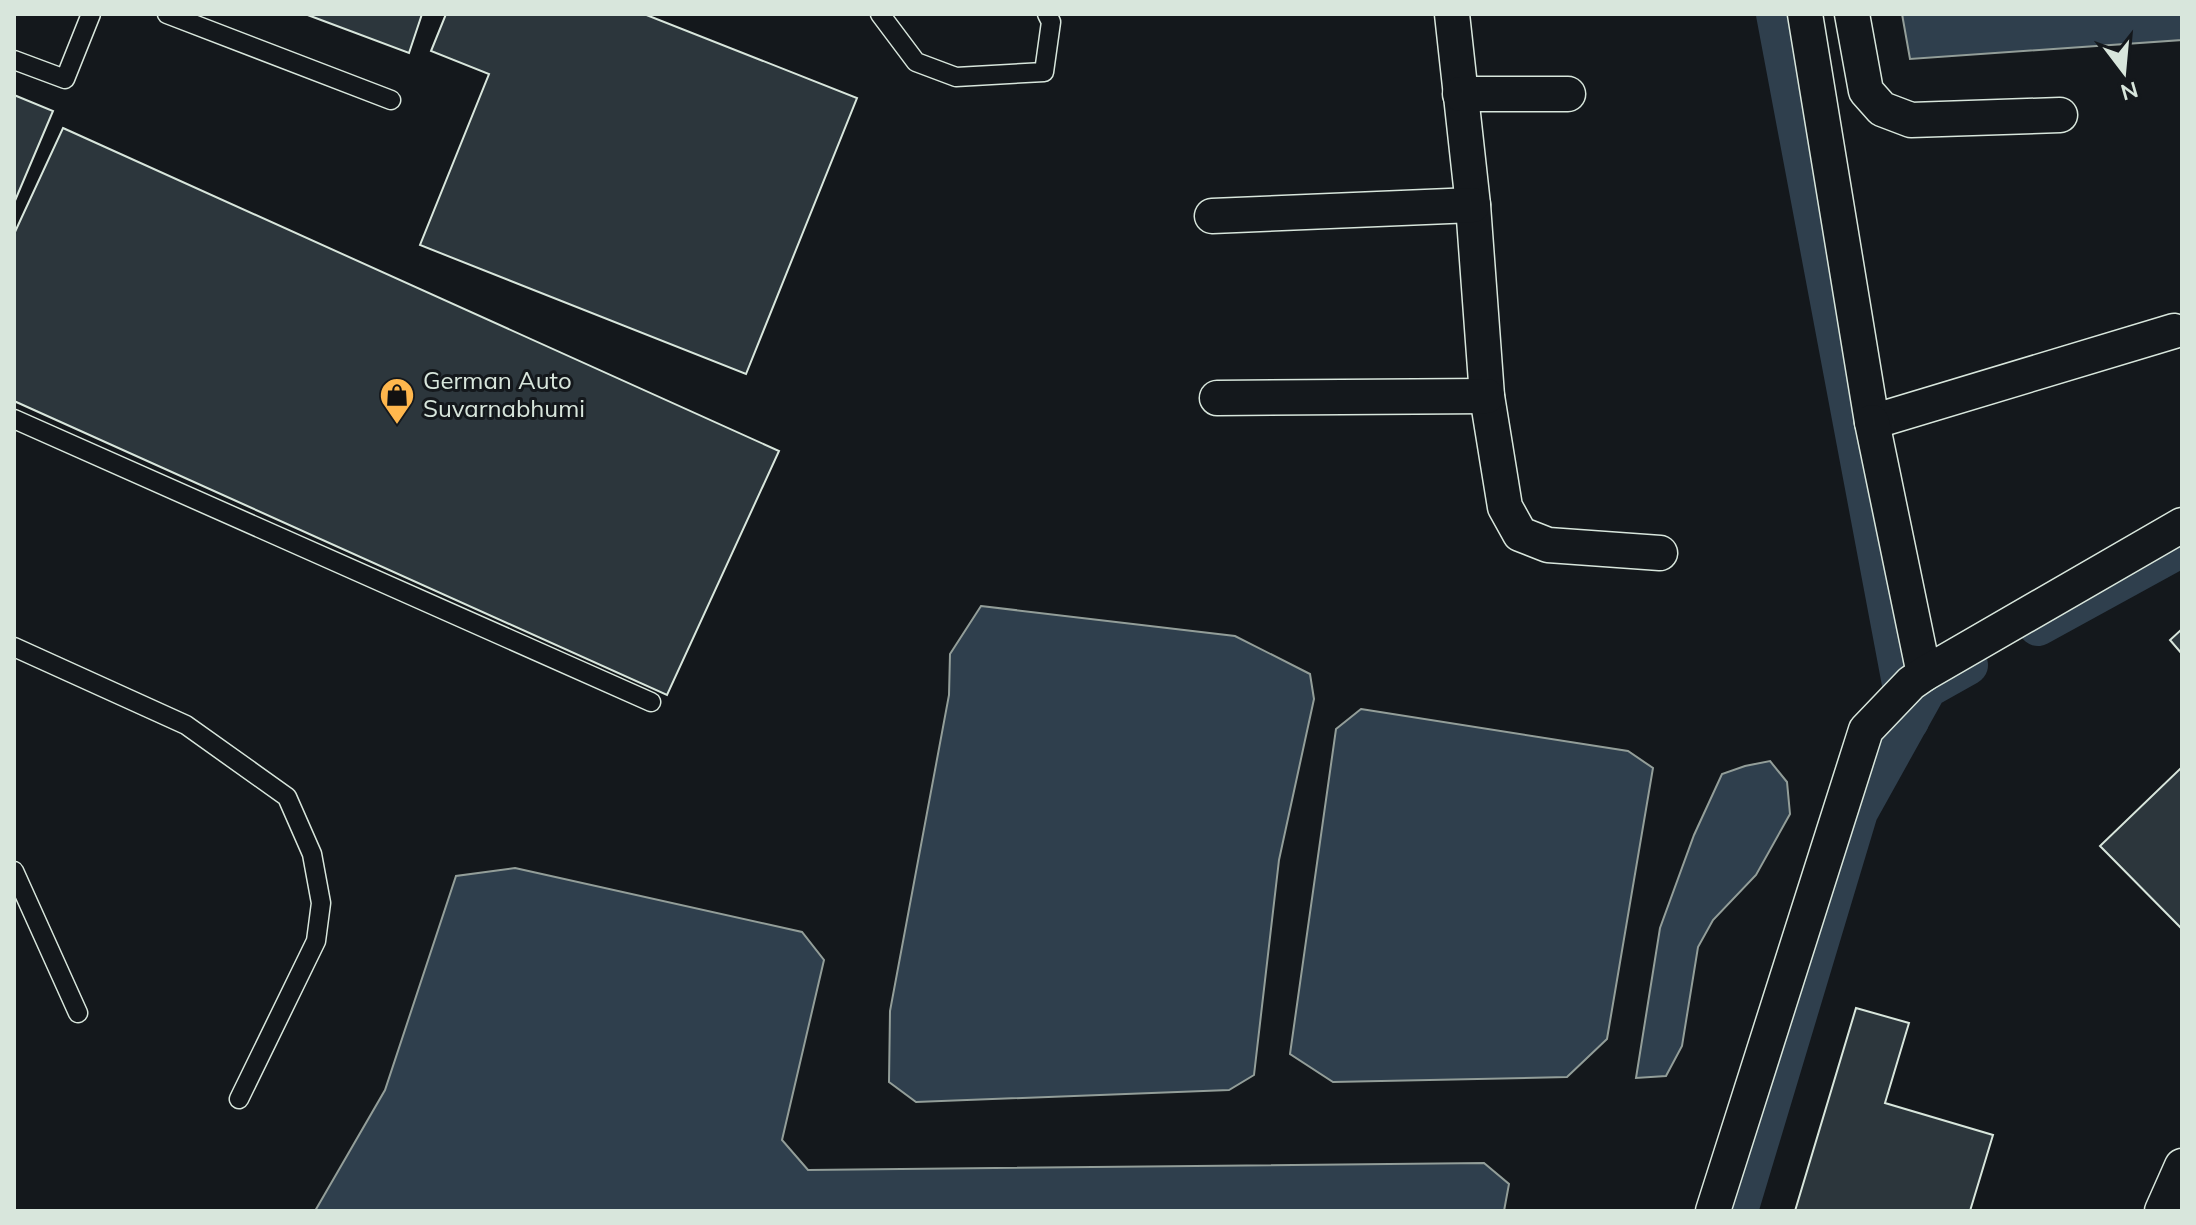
<svg xmlns="http://www.w3.org/2000/svg" width="2196" height="1225" font-family="Mulish,sans-serif">
  <style>
    .water { fill: #2f3f4d; stroke: #939e99; stroke-width: 2 }
    .lines { fill: none; stroke-linecap: round; stroke-linejoin: round }
    .canal { stroke: #2f3f4d; stroke-width: 40 }
    .building { fill: #2c363c; stroke: #d8e6dc; stroke-width: 2 }
    .lane-casing { stroke: #d8e6dc; stroke-width: 21 }
    .street-casing { stroke: #d8e6dc; stroke-width: 37 }
    .lane { stroke: #14181c; stroke-width: 18 }
    .street { stroke: #14181c; stroke-width: 34 }
    .labels { text-anchor: middle; stroke-width: 6; stroke-linejoin: round; paint-order: stroke }
    .poi-label { font-size: 24px; fill: #d8e6dc; stroke: #14181c; text-anchor: start }
  </style>
  <rect width="100%" height="100%" fill="#14181c"/>
  <g class="water">
    <path d="M1902,14H2182V40L1910,59Z"/>
    <path d="M981,606L1235,636L1310,674L1314,699L1279,860L1254,1075L1229,1090L916,1102L889,1082L890,1011L949,695L950,654Z"/>
    <path d="M1361,709L1628,751L1653,768L1607,1039L1567,1077L1333,1082L1290,1054L1336,729Z"/>
    <path d="M1770,761L1787,782L1790,814L1756,875L1713,920L1698,947L1682,1046L1666,1076L1636,1078L1660,928L1694,835L1722,774L1745,766Z"/>
    <path d="M515,868L802,932L824,960L782,1140L808,1170L1484,1163L1509,1184L1504,1211H315L385,1090L456,876Z"/>
  </g>
  <g class="lines">
    <g class="canal">
      <path d="M1776,14L1909,721"/>
      <path d="M2038,626L2182,547"/>
      <path d="M1738,1211L1858,812L1927,688L1968,665"/>
    </g>
  </g>
  <g class="building">
    <path d="M305,14H422L409,53Z"/>
    <path d="M446,14H644L857,98L746,374L420,245L489,74L431,51Z"/>
    <path d="M14,95L53,111L14,203Z"/>
    <path d="M63,128L779,451L667,695L14,401V234Z"/>
    <path d="M2182,629V654L2170,640Z"/>
    <path d="M2182,767V929L2100,846Z"/>
    <path d="M1856,1008L1909,1023L1885,1103L1993,1135L1970,1211H1795Z"/>
  </g>
  <g class="lines">
    <g class="lane-casing">
      <g id="lane">
        <path d="M167,14L391,100"/>
        <path d="M880,14L916,62L956,77L1044,72L1051,22L1047,14"/>
        <path d="M14,60L65,79L91,14"/>
        <path d="M14,419L651,702"/>
        <path d="M14,647L186,725L287,797L312,854L321,903L316,941L239,1099"/>
        <path d="M14,871L78,1013"/>
      </g>
    </g>
    <g class="street-casing">
      <g id="street">
        <path d="M1452,14L1473,205L1487,396L1505,507L1520,534L1548,545L1660,553"/>
        <path d="M1805,14L1872,422L2174,331"/>
        <path d="M1852,14L1866,91L1882,109L1911,120L2060,115"/>
        <path d="M1460,94H1568"/>
        <path d="M1212,216L1473,205"/>
        <path d="M1217,398L1487,396"/>
        <path d="M1872,422L1924,674"/>
        <path d="M1713,1211L1866,730L1911,683L1924,674L2182,525"/>
        <path d="M2162,1211L2182,1166"/>
      </g>
    </g>
    <use href="#lane" class="lane"/>
    <use href="#street" class="street"/>
  </g>
  <defs>
    <g id="shop-pin" transform="scale(1.8)"><path d="M0 17L-7.5 6A9.5 9.5 0 1 1 7.5 6Z" fill="#ffb74d" stroke="#14181c"/><path d="M-5-2.5h2.3a2.7 3.5 0 0 1 5.4 0H5L5.5 6h-11ZM-1.5-2.5h3a1.5 2.3 0 0 0-3 0Z" fill="#111"/></g>
  </defs>
  <g fill-rule="evenodd">
    <use href="#shop-pin" x="397" y="395"/>
  </g>
  <g class="labels">
    <g class="poi-label">
      <text x="423" y="389">German Auto<tspan x="423" dy="28">Suvarnabhumi</tspan></text>
    </g>
  </g>
  <rect width="2196" height="1225" fill="none" stroke="#d8e6dc" stroke-width="32"/>
  <g transform="translate(2124 72) rotate(164)" stroke="#14181c" stroke-width="6" paint-order="stroke">
  <path d="M0-6L14 30L0 20L-14 30Z" fill="#d8e6dc"/>
  <text y="-12" font-size="22" font-weight="bold" text-anchor="middle" fill="#d8e6dc">N</text>
  </g>
</svg>
